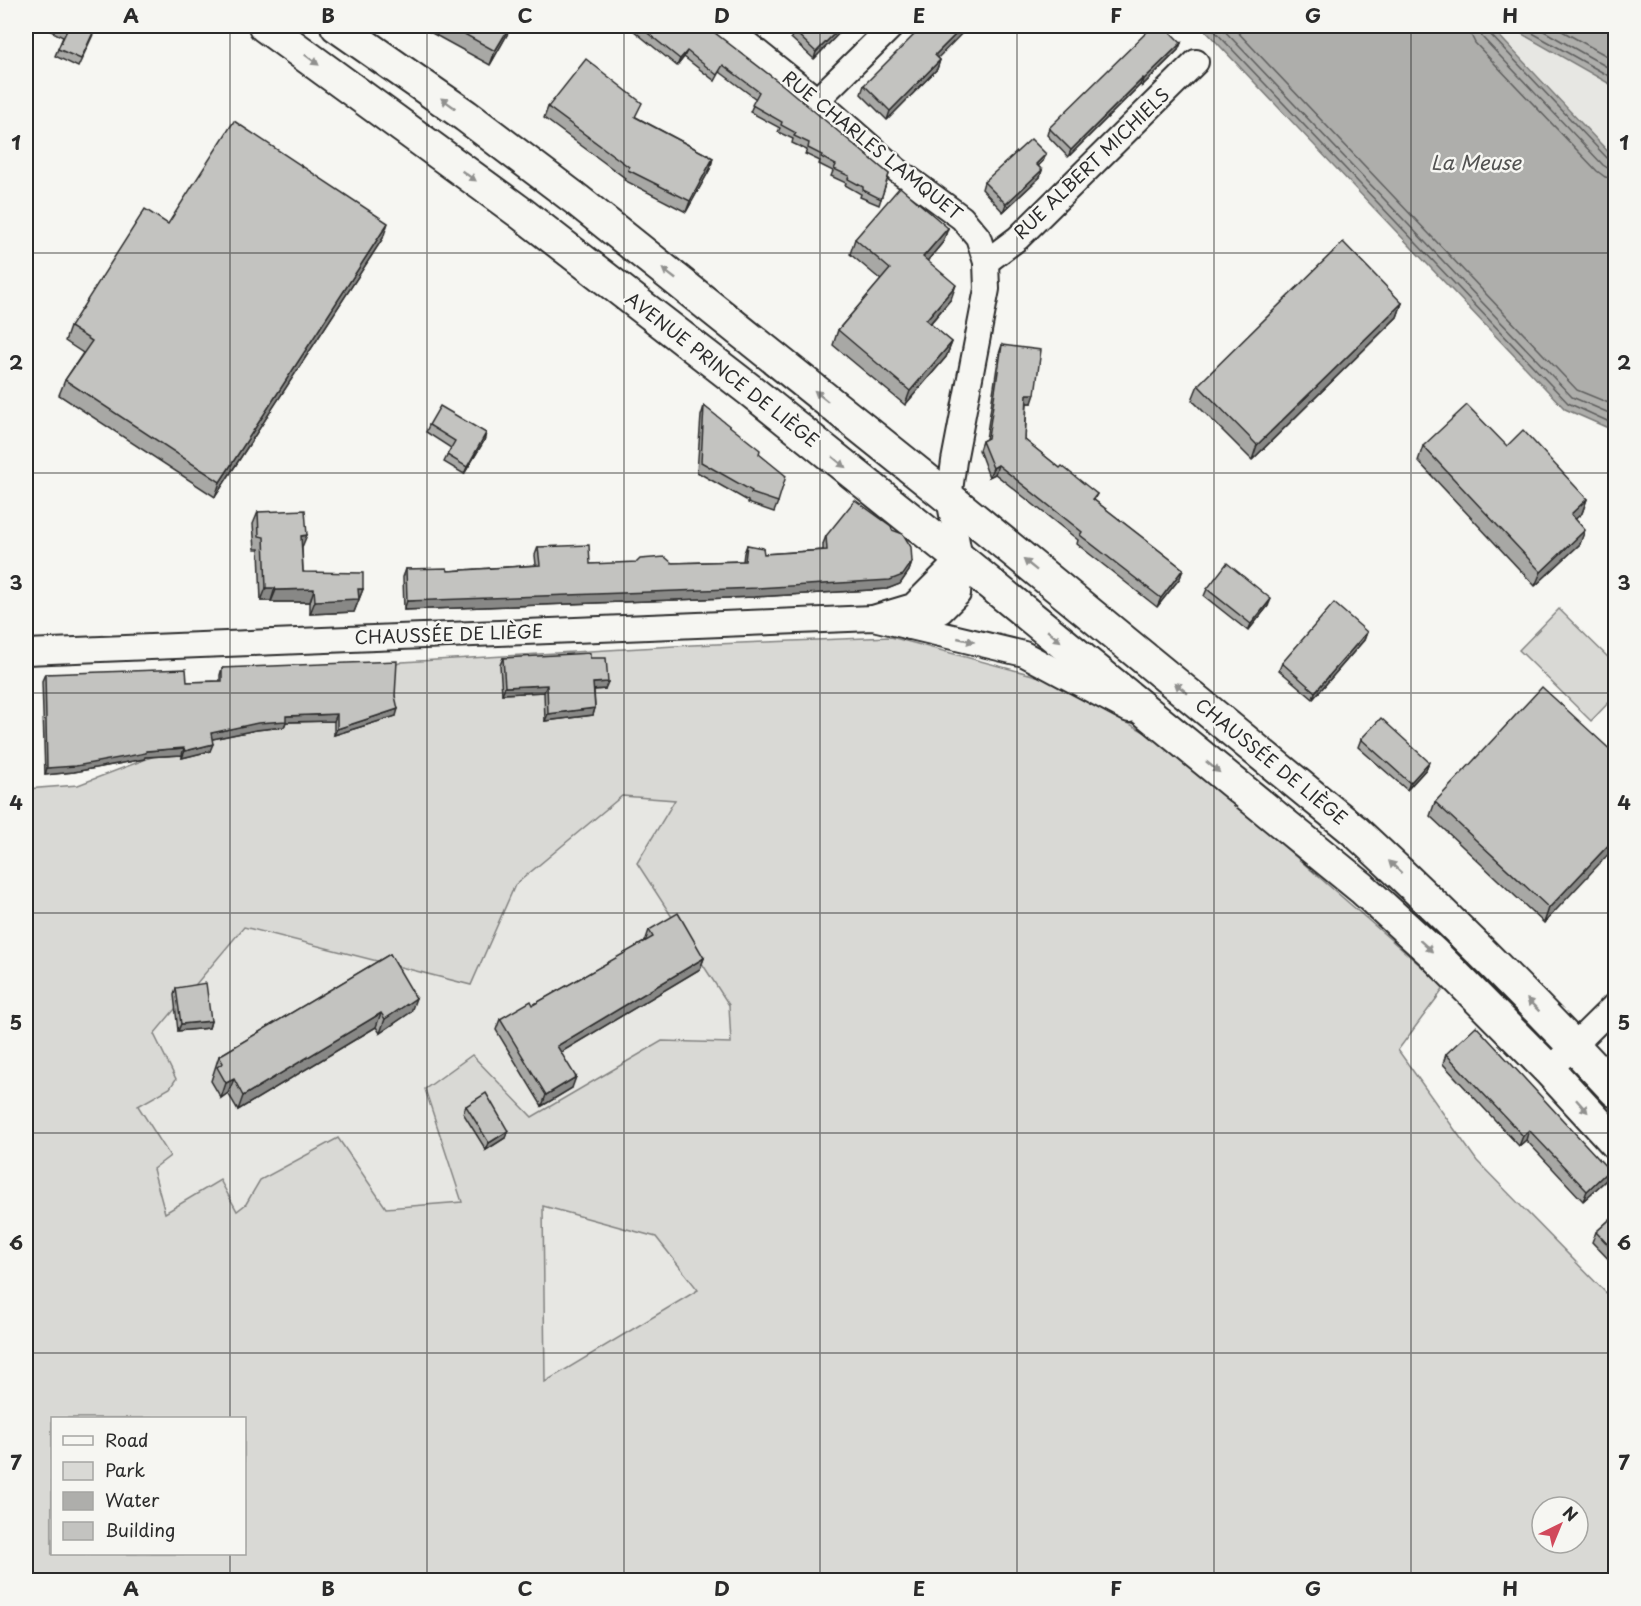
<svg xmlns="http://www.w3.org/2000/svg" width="1641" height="1606" font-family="'Playpen Sans',sans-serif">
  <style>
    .built { fill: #e7e7e3 }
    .green { fill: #d9d9d5; stroke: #828280; stroke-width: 1.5; fill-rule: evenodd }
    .water { fill: #aeaeab; stroke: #7a7a78; stroke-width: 1.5 }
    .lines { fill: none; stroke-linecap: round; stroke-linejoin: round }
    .shore { stroke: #5f5f5e; stroke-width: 1.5 }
    .minor-casing { stroke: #2b2b2b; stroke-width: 28 }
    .major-casing { stroke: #2b2b2b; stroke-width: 36 }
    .minor { stroke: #f6f6f2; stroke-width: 24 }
    .major { stroke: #f6f6f2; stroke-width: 32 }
    .wall { fill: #a8a8a5; stroke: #2b2b2b; stroke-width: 1.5 }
    .shaded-wall { fill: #888886; stroke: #2b2b2b; stroke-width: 1.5 }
    .building { fill: #c3c3c0; stroke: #2b2b2b; stroke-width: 1.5 }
    .oneway { fill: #90908e }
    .grid { fill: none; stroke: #2b2b2b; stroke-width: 1.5; stroke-opacity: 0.55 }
    .labels { text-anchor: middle; stroke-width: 5; stroke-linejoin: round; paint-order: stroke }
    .street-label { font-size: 18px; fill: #2b2b2b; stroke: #f6f6f2 }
    .water-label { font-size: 20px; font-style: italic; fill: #525251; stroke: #f6f6f2 }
    .neatline { fill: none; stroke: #2b2b2b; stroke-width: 2 }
    .grid-label { font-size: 20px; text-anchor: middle; font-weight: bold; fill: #2b2b2b }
  </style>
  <rect width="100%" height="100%" fill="#f6f6f2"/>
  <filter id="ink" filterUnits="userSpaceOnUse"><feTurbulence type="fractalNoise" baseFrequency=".0167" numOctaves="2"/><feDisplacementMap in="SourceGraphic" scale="12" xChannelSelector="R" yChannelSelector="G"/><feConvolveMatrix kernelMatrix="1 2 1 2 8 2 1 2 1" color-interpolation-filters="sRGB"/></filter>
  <g filter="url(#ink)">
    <g class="built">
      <path d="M1490,26H1508L1615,87V159Z"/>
      <path d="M744,734L1126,1133L244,1554V1418H52L26,1031L395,855Z"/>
    </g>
    <g class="green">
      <path d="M1559,609L1615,664V696L1591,721L1519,650Z"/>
      <path d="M891,637L1044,678L1167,744L1445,987L1398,1050L1477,1161L1615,1302V1580H38L26,1553V789L78,785L402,662L692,645ZM622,796L675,800L637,863L729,1005L731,1043L662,1041L532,1117L472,1055L425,1089L462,1202L386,1208L338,1138L260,1180L246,1204L237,1211L220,1180L165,1213L153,1169L170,1156L138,1106L170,1088L176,1079L154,1034L244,927L471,985L515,885ZM543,1206L656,1237L698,1290L545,1382ZM52,1418H244V1554H52ZM1542,1507H1578V1543H1542Z"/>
    </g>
    <g class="water">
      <path d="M1201,26H1490L1615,159V431L1565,409Z"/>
      <path d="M1508,26H1615V87Z"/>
    </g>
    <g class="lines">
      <g class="shore">
        <path d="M1210,26L1568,403L1616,425"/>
        <path d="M1220,26L1572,397L1616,416"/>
        <path d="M1232,26L1577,390L1616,406"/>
        <path d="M1470,26L1471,35L1475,43L1597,171L1605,177L1616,179"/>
        <path d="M1479,26L1482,37L1603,165L1609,169L1616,170"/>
        <path d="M1486,26L1488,32L1609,160L1616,162"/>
        <path d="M1520,26L1616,80"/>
        <path d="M1535,26L1616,72"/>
        <path d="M1553,26L1616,61"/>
      </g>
      <g class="minor-casing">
        <g id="minor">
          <path d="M725,26L817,100L897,170L962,218L978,237L986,262L987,289L954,461L949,498L960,559L958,594L941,611L909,627"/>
          <path d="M817,100L892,26"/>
          <path d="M986,262L1018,238L1196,62"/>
          <path d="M873,618L913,606L960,559"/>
          <path d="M26,652L873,618L1024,654L1129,710"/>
          <path d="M1549,1070L1616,1004"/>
        </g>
      </g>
      <g class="major-casing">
        <g id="major">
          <path d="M265,26L521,213L751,391L960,559L1362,888L1433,953L1549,1070L1616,1143"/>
          <path d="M337,26L466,116L577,200L949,498L1355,831C1445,914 1532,1001 1616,1091"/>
        </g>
      </g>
      <use href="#minor" class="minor"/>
      <use href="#major" class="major"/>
    </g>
    <g class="wall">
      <path d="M41,26H97L78,67L55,56L63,37Z"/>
      <path d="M419,26H512L490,65Z"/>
      <path d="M628,26H707H706L889,174L879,205L860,197L861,194L845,185L846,183L831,176L833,171L819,164L820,161L805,154L807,150L792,143L793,139L778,132L780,128L750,112L756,99L720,72L715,81L684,57L677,66Z"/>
      <path d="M846,26L814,59L791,38L794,31Z"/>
      <path d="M1181,43L1178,50L1142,86L1140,85L1068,157L1047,135L1049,128Z"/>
      <path d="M938,58L940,60L937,69L887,120L861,94L864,85Z"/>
      <path d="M548,107L636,117L713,158L710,169L686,212L624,180L625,178L544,118Z"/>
      <path d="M1046,154L1043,161L1038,166L1042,170L1040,177L1003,212L982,189L984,182Z"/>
      <path d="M168,224L383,238L215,497L59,395L65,380L83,353L65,341L70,327Z"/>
      <path d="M948,228L943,242L927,261L951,299L930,324L952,342L946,357L905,405L833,345L838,330L881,280L850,254L855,239Z"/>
      <path d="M1402,303L1397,317L1252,460L1192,400L1198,385Z"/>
      <path d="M1002,345L1032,403H1027L1025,440L1060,468L1097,494L1094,500L1183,569L1180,578L1157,607L1077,544L1078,540L995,474L989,477L979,450L982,441L986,439L999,354Z"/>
      <path d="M704,406L759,454L778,502L774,512L748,503V501L697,472L701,416Z"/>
      <path d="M429,425L486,433L484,441L464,474L444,462L451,448L426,432Z"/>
      <path d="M1423,446H1507L1587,499L1582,513L1575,519L1580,544L1535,586L1418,461Z"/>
      <path d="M258,512L302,547L303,572L363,589L354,612L310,614V602H271V601H261L259,549H255L253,524Z"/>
      <path d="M892,530L912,562L909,571L900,584L887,589L754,597L404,610L403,577L406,569L448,571L536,565L535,555L538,547L590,564L672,563L743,561L744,553L747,545L764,554L823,550V544L826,536Z"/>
      <path d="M1207,589L1268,606L1248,631L1204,596Z"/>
      <path d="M1367,632L1364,640L1313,699L1279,670L1282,663Z"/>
      <path d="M503,658H590L605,689L594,690L595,708L593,715L545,721L544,692L502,694L500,665Z"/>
      <path d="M222,668L395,696L396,716L334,735V721L286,722L284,727L256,730L212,739L210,751L182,758V755L145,757L144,759L74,772L45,775L42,681L45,674L187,682L220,681V675Z"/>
      <path d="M1361,739L1429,762L1426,769L1407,790L1358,747Z"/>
      <path d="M1616,755L1544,923L1430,816L1435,802Z"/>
      <path d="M649,930L704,958L700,969L561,1052L572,1088L542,1106L496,1030L500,1019L533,1005L645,942Z"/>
      <path d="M390,954L411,1012L380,1033L376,1027L238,1110L228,1093L221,1098L211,1081L219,1056Z"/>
      <path d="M176,988L211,1021L209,1028L178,1031L174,995Z"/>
      <path d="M1446,1054L1606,1180L1583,1201L1526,1140L1519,1146L1443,1064Z"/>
      <path d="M466,1106L505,1138L486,1150L463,1113Z"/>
      <path d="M1616,1214V1267L1592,1242L1596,1232Z"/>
    </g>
    <g class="shaded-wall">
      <path d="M510,26H512L490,65L495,51Z"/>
      <path d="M842,26H846L814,59L816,52Z"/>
      <path d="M964,26H969L932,64L935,55Z"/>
      <path d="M1181,43L1178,50L1142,86L1144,79Z"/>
      <path d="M687,51L684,57L677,66L680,59Z"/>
      <path d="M940,60L937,69L887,120L890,111Z"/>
      <path d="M1143,78L1140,85L1068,157L1071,150Z"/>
      <path d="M1046,154L1043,161L1033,171L1036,164Z"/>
      <path d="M713,158L710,169L686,212L690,201Z"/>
      <path d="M1042,170L1040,177L1003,212L1006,204Z"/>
      <path d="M388,223L383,238L215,497L220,482Z"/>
      <path d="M948,228L943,242L918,272L923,257Z"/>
      <path d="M956,285L951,299L920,335L926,320Z"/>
      <path d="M1402,303L1397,317L1252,460L1257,445Z"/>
      <path d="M952,342L946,357L905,405L910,391Z"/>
      <path d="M1027,394H1035L1032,403H1024Z"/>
      <path d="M486,433L484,441L464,474L467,467Z"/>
      <path d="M998,465L995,474L989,477L993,468Z"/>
      <path d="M1587,499L1582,513L1565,529L1571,514Z"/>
      <path d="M1585,530L1580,544L1535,586L1541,572Z"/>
      <path d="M307,535L302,547L297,548L301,536Z"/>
      <path d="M912,562L909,571L900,584L887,589L754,597L404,610L407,601Z"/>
      <path d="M1183,569L1180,578L1157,607L1161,598Z"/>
      <path d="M266,588H275L271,601H261Z"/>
      <path d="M314,589L310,602H271L276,590Z"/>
      <path d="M358,589H363L354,612L310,614L315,601Z"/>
      <path d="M1271,599L1268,606L1248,631L1251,624Z"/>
      <path d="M1367,632L1364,640L1313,699L1315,692Z"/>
      <path d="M608,682L605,689L591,690L593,683Z"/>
      <path d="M547,685L544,692L502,694L505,687Z"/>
      <path d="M595,708L593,715L545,721L548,714Z"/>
      <path d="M398,709L396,716L334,735L337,729Z"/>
      <path d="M337,714L334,721L286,722L284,727L256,730L208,740L211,733L286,716Z"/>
      <path d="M213,744L210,751L182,758L185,751Z"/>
      <path d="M184,748L182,755L145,757L144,759L74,772L45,775L47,768L146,751Z"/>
      <path d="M1429,762L1426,769L1407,790L1410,783Z"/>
      <path d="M1616,837V846L1544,923L1549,908Z"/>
      <path d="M704,958L700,969L553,1057L557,1046Z"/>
      <path d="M416,998L411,1012L380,1033L385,1019Z"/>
      <path d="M381,1013L376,1027L238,1110L243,1096Z"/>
      <path d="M211,1021L209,1028L178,1031L181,1024Z"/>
      <path d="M576,1077L572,1088L542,1106L546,1095Z"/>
      <path d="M234,1079L228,1093L221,1098L226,1083Z"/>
      <path d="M1529,1130L1526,1140L1519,1146L1523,1136Z"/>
      <path d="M508,1131L505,1138L486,1150L489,1143Z"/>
      <path d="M1609,1170L1606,1180L1583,1201L1587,1191Z"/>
    </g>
    <g class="building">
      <path d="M58,26H96L81,59L58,49L67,30Z"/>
      <path d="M450,26H510L495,51Z"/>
      <path d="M639,26H707H706L784,86L889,174L881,199L863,190V187L848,179L849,176L834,169L836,165L821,157L822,155L808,148L809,143L794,136L796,133L781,125L782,122L752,105L759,92L723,65L717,75L687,51L680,59Z"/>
      <path d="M799,26H842L816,52L794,31Z"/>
      <path d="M923,26H964L935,55L940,60L890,111L864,85Z"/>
      <path d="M1153,26H1164L1181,43L1144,79L1143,78L1071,150L1049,128Z"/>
      <path d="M586,59L642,103L635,117L713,158L690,201L628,170L629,167L548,107Z"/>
      <path d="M234,121L388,223L220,482L65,380L92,341L70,327L145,209L168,224Z"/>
      <path d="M1031,139L1046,154L1036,164L1042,170L1006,204L984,182Z"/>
      <path d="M900,187L948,228L923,257L956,285L926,320L952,342L910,391L838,330L890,269L855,239Z"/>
      <path d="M1343,242L1402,303L1257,445L1198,385Z"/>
      <path d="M1002,345L1041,350L1035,394H1027L1025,440L1060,468L1062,466L1097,494L1093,499L1183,569L1161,598L1080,535L1082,532L998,465L993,468L982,441L988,438Z"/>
      <path d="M1467,405L1507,446L1523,430L1587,499L1571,514L1585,530L1541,572L1423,446Z"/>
      <path d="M440,406L486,433L467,467L447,455L455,441L429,425Z"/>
      <path d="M704,406L760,450L759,454L786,476L778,502L751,493L752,491L701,462Z"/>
      <path d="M855,500L891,526L892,530L903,534L911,547L912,562L903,575L890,580L757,588L407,601L406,569L447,568L448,571L540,565L538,547L589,545L590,564L637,562L640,559L665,557L672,563L745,561L747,545L763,548L764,554L827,550L826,536Z"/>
      <path d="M305,510L307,535L301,536L303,572L363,573V589H358L359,599L315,601L314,589L276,590L275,588H266L264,537L259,536L258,512Z"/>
      <path d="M1227,563L1271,599L1251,624L1207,589Z"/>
      <path d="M1334,603L1367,632L1315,692L1282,663Z"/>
      <path d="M590,653V658H606L608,682L593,683L595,708L548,714L547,685L505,687L503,658Z"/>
      <path d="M397,661L395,696L398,709L337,729V714L286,716V721L258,723L211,733L213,744L185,751L184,748L146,751V753L76,766L47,768L45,674L186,669L187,682L222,681V668Z"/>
      <path d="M1542,687L1616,755V837L1549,908L1435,802Z"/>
      <path d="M1381,718L1429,762L1410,783L1361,739Z"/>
      <path d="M678,913L704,958L557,1046L576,1077L546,1095L500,1019L531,1001L533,1005L653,937L649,930Z"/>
      <path d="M390,954L416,998L385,1019L381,1013L243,1096L234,1079L226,1083L217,1067L223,1063L219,1056Z"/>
      <path d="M206,983L211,1021L181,1024L176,988Z"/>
      <path d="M1476,1026L1609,1170L1587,1191L1529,1130L1523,1136L1446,1054Z"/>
      <path d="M486,1093L508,1131L489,1143L466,1106Z"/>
      <path d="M1616,1214V1253L1596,1232Z"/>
    </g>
    <defs><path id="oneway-solid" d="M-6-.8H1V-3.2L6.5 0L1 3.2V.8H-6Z" transform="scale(1.5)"/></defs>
    <g class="oneway">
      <use href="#oneway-solid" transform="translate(312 60) rotate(37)"/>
      <use href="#oneway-solid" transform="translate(448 103) rotate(-145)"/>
      <use href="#oneway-solid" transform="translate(469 176) rotate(35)"/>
      <use href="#oneway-solid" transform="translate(669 274) rotate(-142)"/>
      <use href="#oneway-solid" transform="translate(821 396) rotate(-141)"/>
      <use href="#oneway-solid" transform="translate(839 462) rotate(39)"/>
      <use href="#oneway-solid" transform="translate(1030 565) rotate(-141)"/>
      <use href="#oneway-solid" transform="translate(1054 636) rotate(40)"/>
      <use href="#oneway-solid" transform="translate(966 640) rotate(13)"/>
      <use href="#oneway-solid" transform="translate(1181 688) rotate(-141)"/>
      <use href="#oneway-solid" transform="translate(1213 767) rotate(39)"/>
      <use href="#oneway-solid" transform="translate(1395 867) rotate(-137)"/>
      <use href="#oneway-solid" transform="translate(1426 946) rotate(42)"/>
      <use href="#oneway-solid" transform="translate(1533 1005) rotate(-135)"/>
      <use href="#oneway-solid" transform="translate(1582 1106) rotate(48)"/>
    </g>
  </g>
  <path class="grid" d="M230,26V1418M427,26V1580M624,26V1580M820,26V1580M1017,26V1580M1214,26V1580M1411,26V1580M26,253H1616M26,473H1616M26,693H1616M26,913H1616M26,1133H1616M26,1353H1616M230,1554V1580"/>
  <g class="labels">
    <g class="street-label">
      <text transform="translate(872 146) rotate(39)" y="6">RUE CHARLES LAMQUET</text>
      <text transform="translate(1092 164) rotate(-44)" y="6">RUE ALBERT MICHIELS</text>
      <text transform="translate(722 370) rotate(38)" y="6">AVENUE PRINCE DE LIÈGE</text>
      <text transform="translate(449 635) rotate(-2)" y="6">CHAUSSÉE DE LIÈGE</text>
      <text transform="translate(1271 762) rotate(39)" y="6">CHAUSSÉE DE LIÈGE</text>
    </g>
    <g class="water-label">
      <text x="1476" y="170">La Meuse</text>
    </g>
  </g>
  <rect width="1641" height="1606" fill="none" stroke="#f6f6f2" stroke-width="66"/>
  <rect x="51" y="1417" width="195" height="138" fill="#f6f6f2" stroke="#a5a5a2" stroke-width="1.5"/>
  <rect x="63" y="1436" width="30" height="9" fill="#f6f6f2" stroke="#a5a5a2" stroke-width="1.5"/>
  <text x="105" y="1447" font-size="18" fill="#2b2b2b">Road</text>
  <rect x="63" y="1462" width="30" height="18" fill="#d9d9d5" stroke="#a5a5a2" stroke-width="1.5"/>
  <text x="105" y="1477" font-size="18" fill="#2b2b2b">Park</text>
  <rect x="63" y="1492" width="30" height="18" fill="#aeaeab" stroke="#a5a5a2" stroke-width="1.5"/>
  <text x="105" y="1507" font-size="18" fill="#2b2b2b">Water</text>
  <rect x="63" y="1522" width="30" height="18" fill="#c3c3c0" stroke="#a5a5a2" stroke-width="1.5"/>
  <text x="105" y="1537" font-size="18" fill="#2b2b2b">Building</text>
  <g transform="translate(1560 1525) rotate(43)"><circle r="28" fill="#f6f6f2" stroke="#a5a5a2" stroke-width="1.5"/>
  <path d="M0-4.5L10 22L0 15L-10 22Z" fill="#d1495b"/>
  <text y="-9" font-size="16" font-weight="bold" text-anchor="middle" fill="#2b2b2b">N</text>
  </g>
  <rect x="33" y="33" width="1575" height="1540" class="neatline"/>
  <g class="grid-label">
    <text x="131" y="23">A</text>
    <text x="328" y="23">B</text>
    <text x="525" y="23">C</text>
    <text x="722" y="23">D</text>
    <text x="919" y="23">E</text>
    <text x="1116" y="23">F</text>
    <text x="1313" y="23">G</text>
    <text x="1510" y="23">H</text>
    <text x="16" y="150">1</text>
    <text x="1624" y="150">1</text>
    <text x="16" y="370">2</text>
    <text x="1624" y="370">2</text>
    <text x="16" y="590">3</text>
    <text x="1624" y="590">3</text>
    <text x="16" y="810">4</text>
    <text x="1624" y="810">4</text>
    <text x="16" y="1030">5</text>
    <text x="1624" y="1030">5</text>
    <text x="16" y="1250">6</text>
    <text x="1624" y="1250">6</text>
    <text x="16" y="1470">7</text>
    <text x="1624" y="1470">7</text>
    <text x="131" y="1596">A</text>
    <text x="328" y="1596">B</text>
    <text x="525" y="1596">C</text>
    <text x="722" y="1596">D</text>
    <text x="919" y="1596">E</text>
    <text x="1116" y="1596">F</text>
    <text x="1313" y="1596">G</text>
    <text x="1510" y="1596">H</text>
  </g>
</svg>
